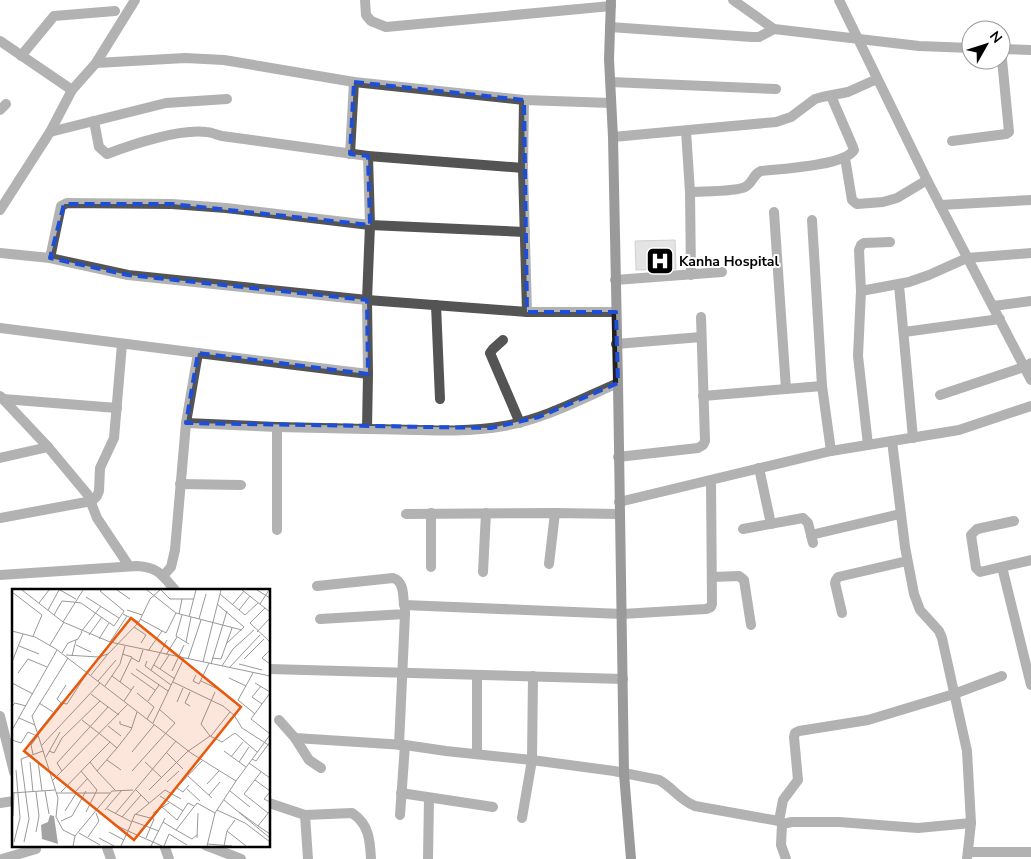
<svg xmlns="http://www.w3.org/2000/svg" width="1031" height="859" font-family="'Nunito Sans',sans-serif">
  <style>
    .building { fill: #c4c4c4; stroke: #989898 }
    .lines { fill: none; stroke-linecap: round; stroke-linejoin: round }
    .minor { stroke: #545454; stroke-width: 10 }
    .tertiary { stroke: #545454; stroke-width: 10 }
    .secondary { stroke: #212121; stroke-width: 10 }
    .marked { fill: none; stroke: #1d4ed8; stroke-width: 4; stroke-dasharray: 10 6; stroke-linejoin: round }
    .labels { text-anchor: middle; stroke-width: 4; stroke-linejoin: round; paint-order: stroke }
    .poi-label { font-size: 14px; font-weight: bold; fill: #000; stroke: #fff; text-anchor: start }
    .inset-road { fill: none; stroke: #999; stroke-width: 1 }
    .view { fill: #e8590c; fill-opacity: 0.15; stroke: #e8590c; stroke-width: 2.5 }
    .inset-edge { fill: none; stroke: #000; stroke-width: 2.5 }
  </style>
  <rect width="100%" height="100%" fill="#fff"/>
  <path class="building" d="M675,240L676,269L636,270L635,241Z"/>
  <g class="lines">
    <g class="minor">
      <path d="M365,0L366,15L371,21L386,27L611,6"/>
      <path d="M839,0L927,180L1031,380"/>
      <path d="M610,27L752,37H759L774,29"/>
      <path d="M0,41L72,90"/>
      <path d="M21,56L54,16L115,11"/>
      <path d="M96,63L185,58L224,60L354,82L524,100L611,103"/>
      <path d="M611,82L776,89"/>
      <path d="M0,110L6,104"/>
      <path d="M94,121L99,147L107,154C133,144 179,129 206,132C211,132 217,135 222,136L368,156L523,168L524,100"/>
      <path d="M686,131L690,192L691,275"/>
      <path d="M50,132L166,103L227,99"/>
      <path d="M613,137L776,122L791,117L815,99L822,97L848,92L877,79"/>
      <path d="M952,141L1006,134L1009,132L1001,49"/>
      <path d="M350,154L354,82"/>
      <path d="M845,158L852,200L857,204L883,202L897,198L927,180"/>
      <path d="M523,168L527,312"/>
      <path d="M690,192C702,191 735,192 745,187C753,183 753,174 761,171C780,169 844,166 854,150L853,147L831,96"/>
      <path d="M940,205L1031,200"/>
      <path d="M0,210L50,132L72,90L96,63L135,0"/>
      <path d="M774,212L786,389"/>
      <path d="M812,220L822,386L831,451"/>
      <path d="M0,253L50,258L128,275L367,300L527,312H616"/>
      <path d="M50,258L61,206L67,203L172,204L226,208L370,225L525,232"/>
      <path d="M615,280L722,272"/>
      <path d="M899,285L913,438"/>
      <path d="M861,291L909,282L929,275L967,258L1031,253"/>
      <path d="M436,305L440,399"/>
      <path d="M993,306L1031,301"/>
      <path d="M0,328L198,353"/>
      <path d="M904,332L1000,319"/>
      <path d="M503,340L493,349L490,353L520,423"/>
      <path d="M616,344L701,337"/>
      <path d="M368,374L367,429L277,427L186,423L198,353L368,374L367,300L370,225L368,156"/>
      <path d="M940,395L1024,367L1031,363"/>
      <path d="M0,396L48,447L88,495L97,518L129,566"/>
      <path d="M703,396L822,386"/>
      <path d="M3,399L117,408"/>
      <path d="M277,427V530"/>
      <path d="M367,429C412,429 460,434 504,426C544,419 581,399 618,383"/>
      <path d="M892,441L905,547L914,594L920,610L939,631L942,638L967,751L971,823L967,859"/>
      <path d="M868,445L858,356L861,291L859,250L861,245L864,243L890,242"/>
      <path d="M618,457L698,448L703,445L705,441L701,317"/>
      <path d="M0,458L48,447"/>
      <path d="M759,468L771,524"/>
      <path d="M180,484L241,485"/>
      <path d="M619,502L831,451L959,430L1031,406"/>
      <path d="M431,513V567"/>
      <path d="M406,514L555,513L619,514"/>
      <path d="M0,518L92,501L97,496L99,491L100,468L114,438L122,344"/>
      <path d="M1014,521L977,529L971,535L976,568L980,572L1031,560"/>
      <path d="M743,529L803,518L808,523L813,543"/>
      <path d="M811,535L900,514"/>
      <path d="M549,564L555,513"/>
      <path d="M1002,567L1031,685"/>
      <path d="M483,572L486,513"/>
      <path d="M0,575L137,566C158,567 162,575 175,590"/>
      <path d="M163,576L171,567L175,550L186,423"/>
      <path d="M712,577L739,576L744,580L751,625"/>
      <path d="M317,586L393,578C404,581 403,595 404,605L622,614L706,609L711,607L712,604L711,481"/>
      <path d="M842,613L835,583L836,580L838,577L907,561"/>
      <path d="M320,619L405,614V608"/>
      <path d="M269,669L623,679"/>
      <path d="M477,675V754"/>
      <path d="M0,716L14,772"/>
      <path d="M279,720L295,738L309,760L321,768"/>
      <path d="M295,738L405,745L446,751L532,760L614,771L659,780C672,787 680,800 695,806L779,821L782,824L781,845L786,859"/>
      <path d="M399,745L405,614"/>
      <path d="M401,793L493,807"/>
      <path d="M0,803L14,801"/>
      <path d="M269,803L305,815L352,813C369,824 370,840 371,859"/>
      <path d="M305,815L308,859"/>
      <path d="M400,815L405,745"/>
      <path d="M522,818L532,760L533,676"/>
      <path d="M779,821L783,800L798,780L794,737L795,733L799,731L868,720L954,694L1002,676"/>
      <path d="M782,824L792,822H839L918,828L971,823"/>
      <path d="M106,845L111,859"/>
      <path d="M164,845L169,859"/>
      <path d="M205,845L241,859"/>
      <path d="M969,852H1031"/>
      <path d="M2,859L36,849"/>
      <path d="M428,859L429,798"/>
    </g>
    <g class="tertiary">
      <path d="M733,0L774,29L919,46L971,48"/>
      <path d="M1001,49L1031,50"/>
    </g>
    <path class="secondary" d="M611,0L609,59L613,137L618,383L624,774L631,859"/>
  </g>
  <path d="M0 0H1031V859H0ZM354,82L524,100L527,312H616L618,383L539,417L491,428L186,423L198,353L368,374L367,300L128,275L50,258L64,204H172L370,225L368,156L350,154Z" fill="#fff" fill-opacity=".55" fill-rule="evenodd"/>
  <path class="marked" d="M354,82L524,100L527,312H616L618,383L539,417L491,428L186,423L198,353L368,374L367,300L128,275L50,258L64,204H172L370,225L368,156L350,154Z"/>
  <defs>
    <g id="hospital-square" transform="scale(1.4375)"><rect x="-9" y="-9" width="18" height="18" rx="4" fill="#000" stroke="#fff"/><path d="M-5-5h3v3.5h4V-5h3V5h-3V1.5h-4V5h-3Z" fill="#fff"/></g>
  </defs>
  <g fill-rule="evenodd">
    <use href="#hospital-square" x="660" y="261"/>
  </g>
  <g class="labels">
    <g class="poi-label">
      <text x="679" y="266">Kanha Hospital</text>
    </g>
  </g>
  <g transform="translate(12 589)">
    <rect width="258" height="258" fill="#fff"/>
    <path d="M38,226L42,227L46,255L30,250L29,236L36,233Z" fill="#a2a2a2"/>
    <path class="inset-road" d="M10,1L51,33L98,53L258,87M48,1L64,10M105,1L118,10M135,1L164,24L230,41M149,1L158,10H182M230,1L258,23M245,1L258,9M0,3L30,26L21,47M208,5L233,26L246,14M74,8L107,29M27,14L37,1M205,15L232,38L214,55M221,15L232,2M248,15L257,1M253,19L238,34L258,53M36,21L47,1M115,21L130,26M227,21L238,7M111,25L127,33M167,25L170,10M42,26L50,12L61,13L69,14L102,37L112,22L88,2L90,1M170,26L164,47L177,55M177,28L184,1M128,30L154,44L164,24M187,30L194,5M51,33L71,1M122,38L134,46L129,54M0,42L23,48L44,60L179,164L224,192L258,146M69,43L89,17M245,43L258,29M77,46L90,28M87,50L97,34M98,53L115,27M174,53L179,28M38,56L52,33M64,56L79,63M7,57L27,65M258,61L250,69L258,75M136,62L150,42M50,64L56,54L66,50L70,43M54,66L86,68L96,65L127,33L138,10L148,1M154,66L165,48M60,67L64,51M56,69L20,127L46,209L44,228L51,241L63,247M120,69L127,73L131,61M200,69L209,70L220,39M176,70L189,31M232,70L252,50M135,72L133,77L159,96M0,73L11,45M191,73L209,1M199,75L215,22M227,75L250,81M142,76L163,90M210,77L221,60L242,41M217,79L248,46M124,80L156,102M148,80L157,66M139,81L155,51M160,82L172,56M6,84L16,70L35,78M119,84L143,101M241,84L226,111L243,125M79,86L96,65M184,86L181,92L187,95L197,74M100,87L119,101M217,89L234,97M86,92L104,71M189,92L212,103M108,93L120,68L110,65M161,93L211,117L222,126L230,139L258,157M0,94L21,105M243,94L258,103M93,97L108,75L113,57M249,97L240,108L250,115M125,104L142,118L135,130M258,104L239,130L258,145M88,112L107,126M112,112L122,97M136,112L147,96M165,113L171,99M27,114L41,123M49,114L45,110L54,96M0,117L3,114L14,117M178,117L173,114L178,103M7,129L23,136M70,131L98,153L78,173L85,182L105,159L98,153M108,132V135L120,139M141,134L172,69M96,137L109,147M0,141L45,61M26,143L49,114L55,115L75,84M198,147L189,135L203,103M199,147L218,123M0,151L9,154L16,143L27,148M30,156L88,94M105,159L119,141L125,123M37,162L42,164L50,149L88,112L79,105M212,162L234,178M120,163L142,136M154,163L171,180M21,165L19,156L25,148M34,168L48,143M219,168L231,153M240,170L244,172L258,153M95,171L109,181M26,172L30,202M18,173L21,203M133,173L149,188M227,173L237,158M237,174L258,189M50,182L45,174L96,118M69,182L85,201L74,223M85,182L103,201M120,182L163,134L147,120M249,183L232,205L256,224M176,187L200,209M41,191L116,115M243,191L258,202M155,193L167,182M195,195L207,182M165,199L171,203L177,196M123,200L137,214M175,200L188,212M137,201L175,163L198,147L210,153L223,144L245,163M33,202L37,225M218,202L238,218M24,203L27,227L24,243M49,203L78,173M63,203L76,189M160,203L190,172M258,203L252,210L258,213M0,204L43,201M44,204H98M197,206L208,193M148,207L171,222M212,211L258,249M150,218L165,231L176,214L182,217M95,220L120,233M93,221L110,201M205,221L233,234L258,253M53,222L65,203M227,223L246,237M257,223L246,237L258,245M141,224L157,214M103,225L164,152M124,225L153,201L169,210M1,227L2,203M110,228L129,206M49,232L60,227L74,202M120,232L147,242M151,233L164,241M101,235L116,242L123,225L142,230L134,249M215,242L234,257M97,243L112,251M67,244L88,256M185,246L180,250L164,241L185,214L203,224M76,248L87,232L84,224M87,249L102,257M185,249L186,224M2,253L8,229L4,181M12,253L17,230L9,170L31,162M195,255L220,257M61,257L63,247L100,202L121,201M109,257L116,242L150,257M139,257L153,229M152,257L157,245L175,256M195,257L203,224L224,192M212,257L215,242L223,231"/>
    <path class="view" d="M119,29L229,118L122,251L12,162Z"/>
    <rect width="258" height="258" class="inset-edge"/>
  </g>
  <g transform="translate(986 45) rotate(51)"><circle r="24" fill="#ffffff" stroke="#999999"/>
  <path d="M0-4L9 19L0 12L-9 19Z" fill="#000000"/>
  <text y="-8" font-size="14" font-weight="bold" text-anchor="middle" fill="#000000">N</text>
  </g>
</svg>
